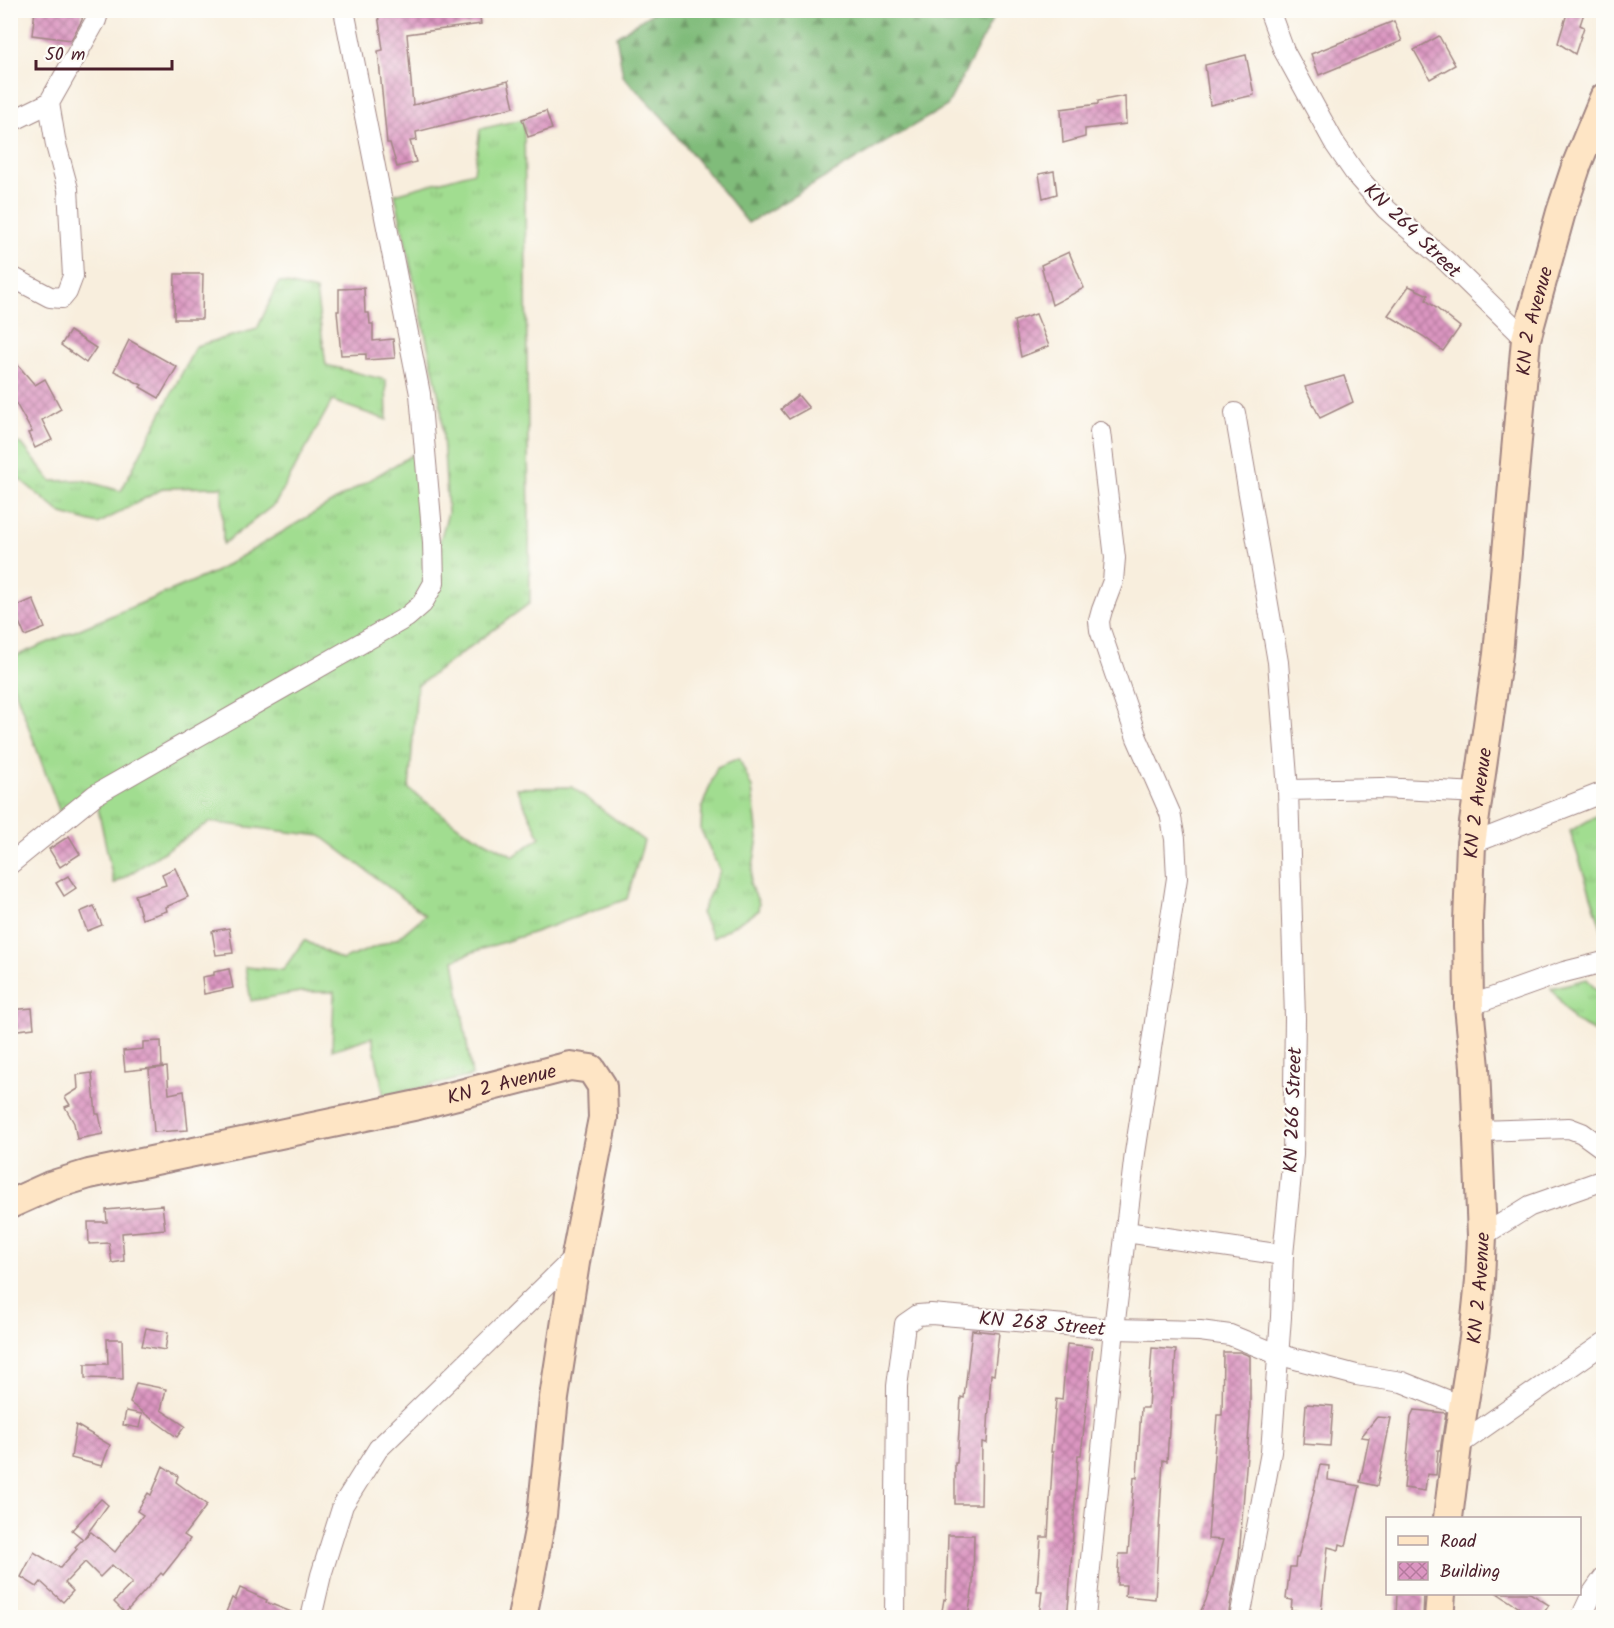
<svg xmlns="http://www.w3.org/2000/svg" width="1614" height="1628" font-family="Kalam,sans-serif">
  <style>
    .grass { fill: url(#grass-tufts); stroke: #767e5e; stroke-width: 1.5 }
    .forest { fill: url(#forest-firs); stroke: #656e52; stroke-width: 1.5 }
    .building { fill: url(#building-cross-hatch) }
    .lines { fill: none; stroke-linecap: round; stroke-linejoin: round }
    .minor-casing { stroke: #a18684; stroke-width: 22 }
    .secondary-casing { stroke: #a18684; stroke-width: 32 }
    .minor { stroke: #fff; stroke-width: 20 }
    .secondary { stroke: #fee5c5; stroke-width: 28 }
    .labels { text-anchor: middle; stroke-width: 4.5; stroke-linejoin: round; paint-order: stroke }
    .street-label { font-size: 20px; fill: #4a1f2b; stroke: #fdfcf7 }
  </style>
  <defs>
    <pattern id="grass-tufts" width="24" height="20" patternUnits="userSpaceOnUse" patternTransform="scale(1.5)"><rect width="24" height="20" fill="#a1dd90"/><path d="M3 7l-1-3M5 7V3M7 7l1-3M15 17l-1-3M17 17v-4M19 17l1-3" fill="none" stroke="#8cbd7c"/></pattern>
    <pattern id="forest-firs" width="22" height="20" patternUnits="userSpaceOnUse" patternTransform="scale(1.5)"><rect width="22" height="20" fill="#80bc7a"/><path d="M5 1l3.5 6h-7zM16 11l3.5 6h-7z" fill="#6b9864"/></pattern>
    <pattern id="building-cross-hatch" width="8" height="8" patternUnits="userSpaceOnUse" patternTransform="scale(1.5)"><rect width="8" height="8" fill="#db96c1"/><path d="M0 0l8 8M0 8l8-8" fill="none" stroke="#b47a9d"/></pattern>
  </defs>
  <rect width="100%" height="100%" fill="#fdfcf7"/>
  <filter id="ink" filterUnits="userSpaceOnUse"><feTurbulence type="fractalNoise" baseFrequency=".0167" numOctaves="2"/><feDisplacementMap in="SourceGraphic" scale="12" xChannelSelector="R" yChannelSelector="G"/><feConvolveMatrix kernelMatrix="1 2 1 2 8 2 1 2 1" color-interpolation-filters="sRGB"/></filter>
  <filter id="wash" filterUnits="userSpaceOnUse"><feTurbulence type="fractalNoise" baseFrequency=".008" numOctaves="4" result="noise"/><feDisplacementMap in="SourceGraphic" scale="24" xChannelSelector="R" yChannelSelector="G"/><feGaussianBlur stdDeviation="1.35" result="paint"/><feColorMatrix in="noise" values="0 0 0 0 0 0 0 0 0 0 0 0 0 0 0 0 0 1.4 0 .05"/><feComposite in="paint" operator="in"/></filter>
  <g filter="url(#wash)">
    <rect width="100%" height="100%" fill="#f8eedd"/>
    <g class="grass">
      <path d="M524,119L530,603L417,686L409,789L462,829L514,856L540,837L516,788L572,787L644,841L627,899L535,932L473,952L454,960L472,1076L384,1096L372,1037L332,1050L334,992H300L251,1001L245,967L283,970L304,940L342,960L398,938L425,915L321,836L210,822L114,884L96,799L63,821L11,679V658L215,572L425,447L432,521L423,599L448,513L441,406L395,194L474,172L480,129Z"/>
      <path d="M279,282L316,291L326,365L386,380L387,420L332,401L275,504L223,544L222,487L164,488L98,524L62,514L11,472V442L22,444L51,481L82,480L121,491L196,346L257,329Z"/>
      <path d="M739,758L752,788L758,838L750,884L759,903L758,911L713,938L701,913L720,871L701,830L702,807L717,767Z"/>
      <path d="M1603,812V933L1570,831Z"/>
      <path d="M1587,979L1603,998V1036L1574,1021L1551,988Z"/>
    </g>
    <path class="forest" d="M657,10H997V11L947,106L748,223L663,118L623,76L616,36Z"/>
    <g id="blocks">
      <g class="building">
        <path d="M35,10H76L83,11L82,20L71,40L32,35Z"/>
        <path d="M403,10H479L481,24L407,34L413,105L508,81L514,107L416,132L417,140L410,141L416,162L397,167L390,143H387L378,51L383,50L378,14Z"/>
        <path d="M1568,10H1585L1580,25L1584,27L1575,54L1558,43Z"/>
        <path d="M1394,21L1402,41L1319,75L1311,54Z"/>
        <path d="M1439,36L1455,65L1430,79L1414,50Z"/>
        <path d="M1246,55L1254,95L1210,105L1205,65Z"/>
        <path d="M1125,96L1126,124L1085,129V137L1063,143L1061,109L1098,104V101Z"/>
        <path d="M546,111L552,129L528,137L522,119Z"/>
        <path d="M1054,171L1057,194L1043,198L1039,174Z"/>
        <path d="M1069,252L1084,288L1052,305L1041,265Z"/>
        <path d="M175,274H203L202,319H174Z"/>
        <path d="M1409,286L1428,295L1426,300L1460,327L1443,351L1423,336L1388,315Z"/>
        <path d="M364,288L365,313H369L370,324H373V341L393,339L395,358L366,360V354L341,355L337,311H339V289Z"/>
        <path d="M1036,314L1049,346L1021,357L1014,321Z"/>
        <path d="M70,331L96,348L86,363L61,345Z"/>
        <path d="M129,340L177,367L159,398L140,387L142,385L114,371Z"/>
        <path d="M10,356L35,385L45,379L61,409L42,420L52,440L35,448L28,433L32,432L10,393Z"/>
        <path d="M1344,376L1353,402L1320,418L1305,387Z"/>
        <path d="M798,395L809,408L789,419L781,409Z"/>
        <path d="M33,599L45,628L25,636L13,608Z"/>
        <path d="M69,836L80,854L60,867L49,849Z"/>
        <path d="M175,868L188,897L166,907L167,911L142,919L135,895L166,885L162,874Z"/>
        <path d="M68,876L76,888L64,896L56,883Z"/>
        <path d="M94,906L102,925L87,931L80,912Z"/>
        <path d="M229,928L233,953L216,955L212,931Z"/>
        <path d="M229,969L233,988L204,994L202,977L214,975V972Z"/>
        <path d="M32,1008L34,1028L10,1031V1010Z"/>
        <path d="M161,1041L162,1067L125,1071L123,1051L143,1049V1042Z"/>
        <path d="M167,1067L169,1094L184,1091L188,1130L154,1132L149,1069Z"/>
        <path d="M92,1073L96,1114H99L103,1134L77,1139L74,1123L65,1107L70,1105L65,1097L78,1089L77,1075Z"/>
        <path d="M162,1205L165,1229L122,1233L124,1261L112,1263L109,1243L89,1244L88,1222H107L106,1210Z"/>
        <path d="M146,1328L168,1332L165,1350L142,1346Z"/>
        <path d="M972,1330L999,1333L994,1375L991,1374L987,1443L982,1442L981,1504H955V1463H957L961,1397L964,1398Z"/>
        <path d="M107,1339H122L123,1379L85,1378V1364H108Z"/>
        <path d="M1067,1344L1093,1347L1081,1455H1078L1069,1598L1067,1617H1039L1042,1591H1037L1041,1537H1048L1053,1452H1051L1056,1399L1062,1400Z"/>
        <path d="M1152,1348L1176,1350L1173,1397H1171L1167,1461L1163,1460L1155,1599L1125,1596L1126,1585H1117L1119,1554H1128L1134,1477L1137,1478L1141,1408H1148Z"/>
        <path d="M1223,1352H1240L1250,1356V1417L1239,1557L1228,1617H1198L1206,1600L1223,1540L1208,1539L1217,1415H1222Z"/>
        <path d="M136,1383L166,1389L161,1410L185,1426L177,1437L130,1403Z"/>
        <path d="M1306,1404L1333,1406L1330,1446L1303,1444Z"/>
        <path d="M1414,1410L1446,1413L1440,1450H1438L1436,1475L1427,1474L1425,1491L1404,1488L1411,1416Z"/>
        <path d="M126,1411L142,1414L139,1428L123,1425Z"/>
        <path d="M1377,1417L1391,1418L1377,1486L1360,1482L1369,1438L1361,1437Z"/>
        <path d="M76,1425L110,1445L102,1466L71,1458Z"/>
        <path d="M1320,1465L1329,1466L1328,1480L1360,1486L1346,1546L1340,1544L1339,1550L1328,1547L1321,1613L1291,1610L1292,1600L1286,1599L1290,1567H1295L1296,1558H1298Z"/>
        <path d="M163,1466L178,1476L176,1482L207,1505L184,1535L190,1539L178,1556L163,1575L161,1573L125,1613L114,1602L132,1583L112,1565L100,1577L85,1562L65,1583L73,1591L63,1602L41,1582L37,1587L21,1577L34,1552L60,1568L77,1549L75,1547L83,1539L72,1530L101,1499L108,1505L84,1538L91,1532L115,1552L143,1515L137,1511L148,1493L151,1495Z"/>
        <path d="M948,1535H974L973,1586L968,1617H941L944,1599L946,1600Z"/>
        <path d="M240,1588L267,1600L266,1602L299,1615V1617H224L232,1598L235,1600Z"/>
        <path d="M1397,1593H1424L1423,1617H1396Z"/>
        <path d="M1497,1593H1530L1549,1605L1541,1617H1516L1521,1609Z"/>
      </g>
    </g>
  </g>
  <g filter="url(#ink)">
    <use href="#blocks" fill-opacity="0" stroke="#a18684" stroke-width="1.5"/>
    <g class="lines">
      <g class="minor-casing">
        <g id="minor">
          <path d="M1269,10L1284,51L1335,144L1357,176L1386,209L1448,263L1526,339"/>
          <path d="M10,122L49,103"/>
          <path d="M10,276L50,297L62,298L67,292L73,276L68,189L56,145L49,103L96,20L99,10"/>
          <path d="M1235,413L1278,662L1288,790"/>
          <path d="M1471,844L1604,792"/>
          <path d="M10,864L95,795L407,617L422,604L434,583L433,542L420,394L344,10"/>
          <path d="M1469,1006L1564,972L1604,962"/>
          <path d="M1478,1131L1569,1128L1582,1133L1604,1149"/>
          <path d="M1126,1232L1283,1255"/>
          <path d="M1482,1236L1530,1206L1604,1180"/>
          <path d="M1457,1446L1604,1343"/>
          <path d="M311,1618L321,1575L343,1505L378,1449L576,1256"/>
          <path d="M895,1618L897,1386L905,1324L918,1315L931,1314L1114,1329L1200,1331L1230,1335L1277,1354L1356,1375L1402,1382L1464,1407"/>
          <path d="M1085,1618L1114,1329L1135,1153L1177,878L1175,839L1170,813L1137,738L1100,630L1099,621L1102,610L1113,581L1115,558L1100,432"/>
          <path d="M1240,1618L1271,1452L1281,1317L1283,1255L1293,1155L1295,1018L1288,790L1381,788L1479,793"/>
          <path d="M1581,1618L1592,1594L1604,1577"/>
        </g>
      </g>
      <g class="secondary-casing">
        <g id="secondary">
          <path id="s1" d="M10,1204L50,1186L89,1174L418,1105L570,1066L591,1069L602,1086L603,1118L576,1256L554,1398L542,1515L522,1618"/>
          <path id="s2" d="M1448,1518L1457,1446L1474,1338L1480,1280L1482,1236L1475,1067L1469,1006L1468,922L1471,844L1498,654L1526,339L1561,212L1577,164L1604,98"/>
          <path d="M1439,1618L1441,1594"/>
        </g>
      </g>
      <use href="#minor" class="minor"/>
      <use href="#secondary" class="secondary"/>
    </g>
  </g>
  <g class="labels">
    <g class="street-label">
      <text transform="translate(1413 230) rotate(44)" y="7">KN 264 Street</text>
      <text dy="7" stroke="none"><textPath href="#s2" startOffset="1204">KN 2 Avenue</textPath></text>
      <text dy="7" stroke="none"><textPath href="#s2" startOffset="718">KN 2 Avenue</textPath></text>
      <text dy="7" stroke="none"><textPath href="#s1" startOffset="507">KN 2 Avenue</textPath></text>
      <text transform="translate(1292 1110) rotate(-88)" y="7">KN 266 Street</text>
      <text dy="7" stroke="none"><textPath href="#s2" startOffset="232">KN 2 Avenue</textPath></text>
      <text transform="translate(1042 1323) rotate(5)" y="7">KN 268 Street</text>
    </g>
  </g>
  <rect width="1614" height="1628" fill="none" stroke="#fdfcf7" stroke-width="36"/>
  <rect x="1386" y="1517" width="195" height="78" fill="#fdfcf7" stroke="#b5a4a5" stroke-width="1.5"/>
  <rect x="1398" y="1536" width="30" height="9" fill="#fee5c5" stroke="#b5a4a5" stroke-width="1.5"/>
  <text x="1440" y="1547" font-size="18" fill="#4a1f2b">Road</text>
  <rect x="1398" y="1562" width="30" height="18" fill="url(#building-cross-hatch)" stroke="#b5a4a5" stroke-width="1.5"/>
  <text x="1440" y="1577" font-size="18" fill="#4a1f2b">Building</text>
  <path d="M36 60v9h136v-9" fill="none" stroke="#4a1f2b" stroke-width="3"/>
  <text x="45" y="60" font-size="18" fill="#4a1f2b" stroke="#fdfcf7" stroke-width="4.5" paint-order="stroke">50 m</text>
</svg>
